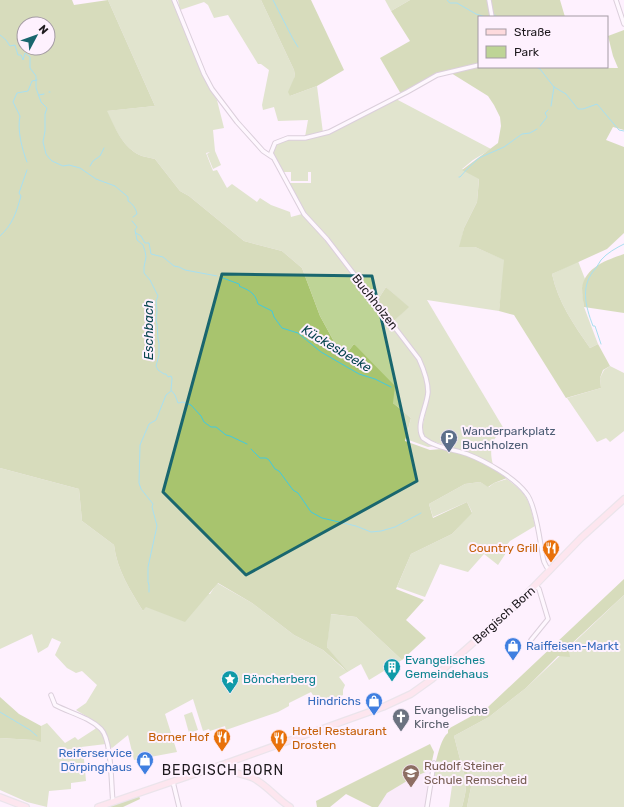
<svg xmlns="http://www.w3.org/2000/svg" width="624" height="807" font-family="Rubik,sans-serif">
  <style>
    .built { fill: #f6e4f7 }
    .green { fill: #bed496 }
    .forest { fill: #a8c46e; fill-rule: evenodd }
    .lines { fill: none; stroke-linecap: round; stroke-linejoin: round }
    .stream { stroke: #42cadf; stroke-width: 1 }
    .minor-casing { stroke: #b2a6b2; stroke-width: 5.5 }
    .primary-casing { stroke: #d6d6d6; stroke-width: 8 }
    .minor { stroke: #fff; stroke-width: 3.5 }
    .primary { stroke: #fddadd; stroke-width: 5.5 }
    .marked { fill: none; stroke: #19666e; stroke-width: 3; stroke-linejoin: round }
    .labels { text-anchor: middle; stroke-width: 4; stroke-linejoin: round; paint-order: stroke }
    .street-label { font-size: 12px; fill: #1e1a1e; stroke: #fef1fe }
    .service-label { font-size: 12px; fill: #4e5e75; stroke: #fef1fe; text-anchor: start }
    .food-label { font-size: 12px; fill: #c56008; stroke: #fef1fe; text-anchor: end }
    .shop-label { font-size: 12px; fill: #366cbe; stroke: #fef1fe; text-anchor: end }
    .culture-label { font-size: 12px; fill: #0d838f; stroke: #fef1fe; text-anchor: start }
    .worship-label { font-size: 12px; fill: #5b616d; stroke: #fef1fe; text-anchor: start }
    .education-label { font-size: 12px; fill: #785e54; stroke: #fef1fe; text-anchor: start }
    .water-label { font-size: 13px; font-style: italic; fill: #07454e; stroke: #fef1fe }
    .quarter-label { font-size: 14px; letter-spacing: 1px; fill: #1e1a1e; stroke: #fef1fe }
  </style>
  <rect width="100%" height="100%" fill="#fef1fe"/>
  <path class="built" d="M430,770L425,807H378L387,793L412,778Z"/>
  <g class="green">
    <path d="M108,0H172L208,86L217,100L224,128L213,130L215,151L221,165L213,169L207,154L210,152L206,153L213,171L217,170L227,188L232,184L257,202L260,198L271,205L290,212L291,217L302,214L330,246L418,360C422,371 427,381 426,393C426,405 413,430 422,439C425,442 431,444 435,446L428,447L406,439L411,418L393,403L354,344L343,358L320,316L302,268L282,251L244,241L189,196L180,191L155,159C151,158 146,157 142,156C123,149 115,127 106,111L155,106Z"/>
    <path d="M178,0H261L294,70L295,76L290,96L317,86L323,133L305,137L308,120L278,121L274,107L263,110L262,105L269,70L261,64H258L228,15L214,18L208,5L204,2L180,10Z"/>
    <path d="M385,0H410L391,11Z"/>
    <path d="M396,99L491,149L473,160L462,169L479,178L477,202L464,228L460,247H475L505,260L499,311L427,300L504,429C491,439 489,449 493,465L468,453L429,440L423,435L422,429L429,394V386L420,358L393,322L408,307L386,287L377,301L304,212L288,183H311V172H299H308V181H291V172H282L272,152L275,145L282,140L324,135Z"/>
    <path d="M578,261L585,279L582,289L584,307L598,344L590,348C574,325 558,302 552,274Z"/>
    <path d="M610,366L624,373V431L610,442L606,438L597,442L567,398L601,388L600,378L604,370Z"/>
    <path d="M0,468L79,489L82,521L114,545C117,570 130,590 143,611L146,606L203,600L208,594H210L217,583L252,603L294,635L323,650L345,670L327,647L330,614L356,617L402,660L369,680L361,664L339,677L345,685L343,690V695L320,706L311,692L289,703V706L278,712L226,730L225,726L210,731L209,729L203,731L193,699L165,714L177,752L134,760L128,735L112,748L106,744L81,747L83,749L86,781L71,783V789L49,791L47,807L27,802L0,790V738L33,740L40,741L41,726L47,723L65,743L75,737L78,740L95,729L99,724L76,710L86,703L97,685L82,671L76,673L67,668L55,655L61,642L52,638L48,647L38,653L32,634L0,649Z"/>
    <path d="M507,479C529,496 529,499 535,526L510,541L504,548L506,553L498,565L484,554L468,572L440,564L425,597L397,587L411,554L452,534L472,512L467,502L433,517L429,504L465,484L480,482L489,487L494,483Z"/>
    <path d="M624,595V807H467L471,787L469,776L460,759L454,736L489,717L526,688Z"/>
    <path d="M192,712L198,730L189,733L184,715Z"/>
    <path d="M436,761L459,764C470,779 466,791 462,807H449L452,786L433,782Z"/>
  </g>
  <g class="forest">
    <path d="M0,0H72L74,5L108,0L155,106L107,111C115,127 123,149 142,156C146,157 151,158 155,159L180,191L189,196L244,241L282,251L302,268L320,316L343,358L354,344L395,386L393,403L411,418L405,441L430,450L442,449L467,455L489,466L507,478L494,483L488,487L480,482L465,484L429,504L433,518L467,502L472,513L452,534L411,554L396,589L424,600L406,620L426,638L402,660L356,617L331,614L327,647L348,672L323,650L294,635L252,603L218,583L185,622L146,607L143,611C130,590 117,570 114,545L82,521L79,489L0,468ZM24,24H48V48H24Z"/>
    <path d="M261,0H311L344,70L317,86L290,96L288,92L295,76L294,70Z"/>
    <path d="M410,0H560L565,17H479V67L618,68L613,56L608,36L624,30V130L613,127L606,140L624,147V233L607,249L552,274C558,302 574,325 590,348L598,344L610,366L603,370L600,378L601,388L566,398L514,315L499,311L504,260L475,247H459L464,228L477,202L479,179L462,170L498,143L501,126L500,117L494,105L488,96L451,73L441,72L401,94L380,58L410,41L391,11Z"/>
    <path d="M624,254V313L584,307C583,301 582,294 582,288C585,267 607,260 624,254Z"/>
    <path d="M386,287L409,307L393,322L377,301Z"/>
    <path d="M624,579V595L568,647L570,657L558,656L526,688L489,717L454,736L460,759L469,776L471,787L467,807H462C466,791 470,779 459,764L436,761C438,753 442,737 448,733V729L488,707Z"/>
    <path d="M0,697L19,714L41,726V742L33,740L0,738Z"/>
    <path d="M430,744L434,752L430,770L412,778L387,793L378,807H372L346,794L330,807H317L316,801Z"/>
    <path d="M139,796L140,799L123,807H105Z"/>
  </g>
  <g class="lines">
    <g class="stream">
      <path d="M273,0L293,39L298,47"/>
      <path d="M447,0L450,3H457L476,14L486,17"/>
      <path d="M495,15V17"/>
      <path d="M0,35L6,40L10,46L15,45L18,55H21L23,60L25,53L30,57V68L36,76V88L41,102L47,108L45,114V131L43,142L46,154L49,158L52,161L63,166L69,165L80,168L96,179L115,186L128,197V201C133,204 136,209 137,214L133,217"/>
      <path d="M536,67L540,69L554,87L566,94L578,109H583L597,104L619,130L624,131"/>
      <path d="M49,92H50"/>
      <path d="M39,95L44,94"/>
      <path d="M551,106L554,87"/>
      <path d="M540,126L547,117L545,113L548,110"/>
      <path d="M27,162C22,149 17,130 20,116L13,102L17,93L28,91L32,81L37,80"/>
      <path d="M90,166L93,161L100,156L104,148"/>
      <path d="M459,177H460L468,168L479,158L504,147L522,134L530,133L537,129"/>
      <path d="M132,221L137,227L135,230L137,240L143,245L145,251L146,257L144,267V273L150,280L158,296L156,301L157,311L156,321L157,324L158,339L159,343V355L156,366L158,370L164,374H166L168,377L171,376L172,378L171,390L175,395L178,403L183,402L191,405L201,416L204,422L211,427H216L226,435L230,436L247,444"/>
      <path d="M136,233L141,236L145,243H149L151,254L163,257L174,266L179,267L185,270L217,276"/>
      <path d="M0,236C13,224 16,213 21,196L19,193L27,170"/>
      <path d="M223,278L239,284L240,285L239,286C248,290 255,292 258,304L272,311L274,317L282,328L298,333L321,352L359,374L375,379L391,387"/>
      <path d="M601,344L595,326H593C585,305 580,285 596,268C598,265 599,263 601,260C607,253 616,248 624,244"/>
      <path d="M251,449L260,458H266L269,460L275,469L279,471L293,490L298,493L311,512L322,518L356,526L371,532L381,531L395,527L421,513"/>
      <path d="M149,592V585L148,582V567L157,526L152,507L153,504L141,489L139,483L140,445L149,424L156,420L166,395L171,391"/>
      <path d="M0,712L30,730L37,736"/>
    </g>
    <g class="minor-casing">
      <g id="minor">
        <path d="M174,0L204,74L212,89L237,122L263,151L272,157"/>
        <path d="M489,0L492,17"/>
        <path d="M616,0L624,24"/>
        <path d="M479,65L437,75L407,92L329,132L305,138H288L275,143L271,153L304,214L327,239L419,359C424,370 428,381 428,392C427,407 415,425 423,438C436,448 452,449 467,454C485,461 514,477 526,493C534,502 539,533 541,546C543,556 542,563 550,571"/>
        <path d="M531,640L548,619L539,589L536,586"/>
        <path d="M51,695L55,705C70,713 89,717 101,729C112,740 111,786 113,802"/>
        <path d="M173,782L179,807"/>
        <path d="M427,807L434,763"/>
      </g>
    </g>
    <g class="primary-casing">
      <g id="primary">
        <path d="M227,763C232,776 243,773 253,778C267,785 277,799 290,807"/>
        <path d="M0,797L26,807"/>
        <path d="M98,807L227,763L383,707L411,694L432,679L515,606L581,538L624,499"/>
      </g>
    </g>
    <use href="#minor" class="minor"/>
    <use href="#primary" class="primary"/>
  </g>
  <path d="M0 0H624V807H0ZM222,274L372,276L417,481L246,575L163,492Z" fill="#fef1fe" fill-opacity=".55" fill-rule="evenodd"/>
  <path class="marked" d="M222,274L372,276L417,481L246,575L163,492Z"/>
  <defs>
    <g id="parking-pin" transform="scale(0.9)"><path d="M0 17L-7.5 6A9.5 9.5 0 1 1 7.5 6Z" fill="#5c6f8a" stroke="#fef1fe"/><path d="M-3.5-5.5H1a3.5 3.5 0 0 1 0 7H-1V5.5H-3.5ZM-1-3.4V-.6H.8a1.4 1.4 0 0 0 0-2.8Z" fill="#fff"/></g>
    <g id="restaurant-pin" transform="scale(0.9)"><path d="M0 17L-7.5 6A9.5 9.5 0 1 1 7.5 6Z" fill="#e8710a" stroke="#fef1fe"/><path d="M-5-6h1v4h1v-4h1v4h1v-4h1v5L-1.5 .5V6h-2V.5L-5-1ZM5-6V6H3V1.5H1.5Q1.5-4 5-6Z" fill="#fff"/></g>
    <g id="shop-pin" transform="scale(0.9)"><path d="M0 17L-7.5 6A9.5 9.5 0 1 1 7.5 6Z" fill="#3f7fe0" stroke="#fef1fe"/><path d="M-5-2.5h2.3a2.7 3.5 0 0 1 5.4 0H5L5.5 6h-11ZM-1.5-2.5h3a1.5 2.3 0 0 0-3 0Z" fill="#fff"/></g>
    <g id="building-pin" transform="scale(0.9)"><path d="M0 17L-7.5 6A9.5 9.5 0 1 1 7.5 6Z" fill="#0f9aa8" stroke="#fef1fe"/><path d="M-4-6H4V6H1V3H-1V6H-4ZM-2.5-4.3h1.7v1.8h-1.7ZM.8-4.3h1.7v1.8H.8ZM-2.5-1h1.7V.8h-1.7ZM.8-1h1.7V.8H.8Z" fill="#fff"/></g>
    <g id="sight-pin" transform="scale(0.9)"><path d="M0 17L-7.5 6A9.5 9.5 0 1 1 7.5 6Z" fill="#0f9aa8" stroke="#fef1fe"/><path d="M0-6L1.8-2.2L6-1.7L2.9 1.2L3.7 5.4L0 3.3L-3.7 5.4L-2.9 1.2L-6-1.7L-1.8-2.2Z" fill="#fff"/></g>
    <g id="church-pin" transform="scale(0.9)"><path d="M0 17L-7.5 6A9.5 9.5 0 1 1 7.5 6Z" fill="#6b7280" stroke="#fef1fe"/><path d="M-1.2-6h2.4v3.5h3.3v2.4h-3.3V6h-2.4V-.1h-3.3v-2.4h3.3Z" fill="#fff"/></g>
    <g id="school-pin" transform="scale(0.9)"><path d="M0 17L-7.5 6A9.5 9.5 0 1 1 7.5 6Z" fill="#8d6e63" stroke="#fef1fe"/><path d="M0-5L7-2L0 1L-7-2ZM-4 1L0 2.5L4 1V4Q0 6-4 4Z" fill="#fff"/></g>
  </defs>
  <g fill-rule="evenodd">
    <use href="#parking-pin" x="449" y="438"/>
    <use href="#restaurant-pin" x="551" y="548"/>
    <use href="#shop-pin" x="513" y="646"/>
    <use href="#building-pin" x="392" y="667"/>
    <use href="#sight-pin" x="230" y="679"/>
    <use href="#shop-pin" x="374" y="701"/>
    <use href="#church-pin" x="401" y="717"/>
    <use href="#restaurant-pin" x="222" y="737"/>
    <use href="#restaurant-pin" x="279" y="738"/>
    <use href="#shop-pin" x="145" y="760"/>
    <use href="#school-pin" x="411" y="773"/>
  </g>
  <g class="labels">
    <g class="street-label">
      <text transform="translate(375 302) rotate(52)" y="4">Buchholzen</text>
      <text transform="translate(504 615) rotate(-42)" y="4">Bergisch Born</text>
    </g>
    <g class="service-label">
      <text x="462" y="435">Wanderparkplatz<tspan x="462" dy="14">Buchholzen</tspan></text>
    </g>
    <g class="food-label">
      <text x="538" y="552">Country Grill</text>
      <text x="292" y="735" text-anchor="start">Hotel Restaurant<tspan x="292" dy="14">Drosten</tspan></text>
      <text x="209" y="741">Borner Hof</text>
    </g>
    <g class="shop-label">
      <text x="526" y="650" text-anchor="start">Raiffeisen-Markt</text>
      <text x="361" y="705">Hindrichs</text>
      <text x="132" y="757">Reiferservice<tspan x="132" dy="14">Dörpinghaus</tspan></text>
    </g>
    <g class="culture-label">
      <text x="405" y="664">Evangelisches<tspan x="405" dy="14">Gemeindehaus</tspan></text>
      <text x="243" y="683">Böncherberg</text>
    </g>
    <g class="worship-label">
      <text x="414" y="714">Evangelische<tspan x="414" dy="14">Kirche</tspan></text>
    </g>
    <g class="education-label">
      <text x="424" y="770">Rudolf Steiner<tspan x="424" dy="14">Schule Remscheid</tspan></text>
    </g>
    <g class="water-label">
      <text transform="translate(148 330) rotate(-90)" y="5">Eschbach</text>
      <text transform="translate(337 348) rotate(31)" y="5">Kückesbeeke</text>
    </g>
    <g class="quarter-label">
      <text x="223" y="775">BERGISCH BORN</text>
    </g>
  </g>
  <rect x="478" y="16" width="130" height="52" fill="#fef1fe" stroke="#a49ba4"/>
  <rect x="486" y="29" width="20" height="6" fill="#fddadd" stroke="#a49ba4"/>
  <text x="514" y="36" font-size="12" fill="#1e1a1e">Straße</text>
  <rect x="486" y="46" width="20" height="12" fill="#bed496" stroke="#a49ba4"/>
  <text x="514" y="56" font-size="12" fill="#1e1a1e">Park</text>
  <g transform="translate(36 36) rotate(49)"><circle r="19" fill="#fef1fe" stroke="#a49ba4"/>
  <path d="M0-3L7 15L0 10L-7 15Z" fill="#19666e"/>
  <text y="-6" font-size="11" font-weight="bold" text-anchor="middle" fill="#1e1a1e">N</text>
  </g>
</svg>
